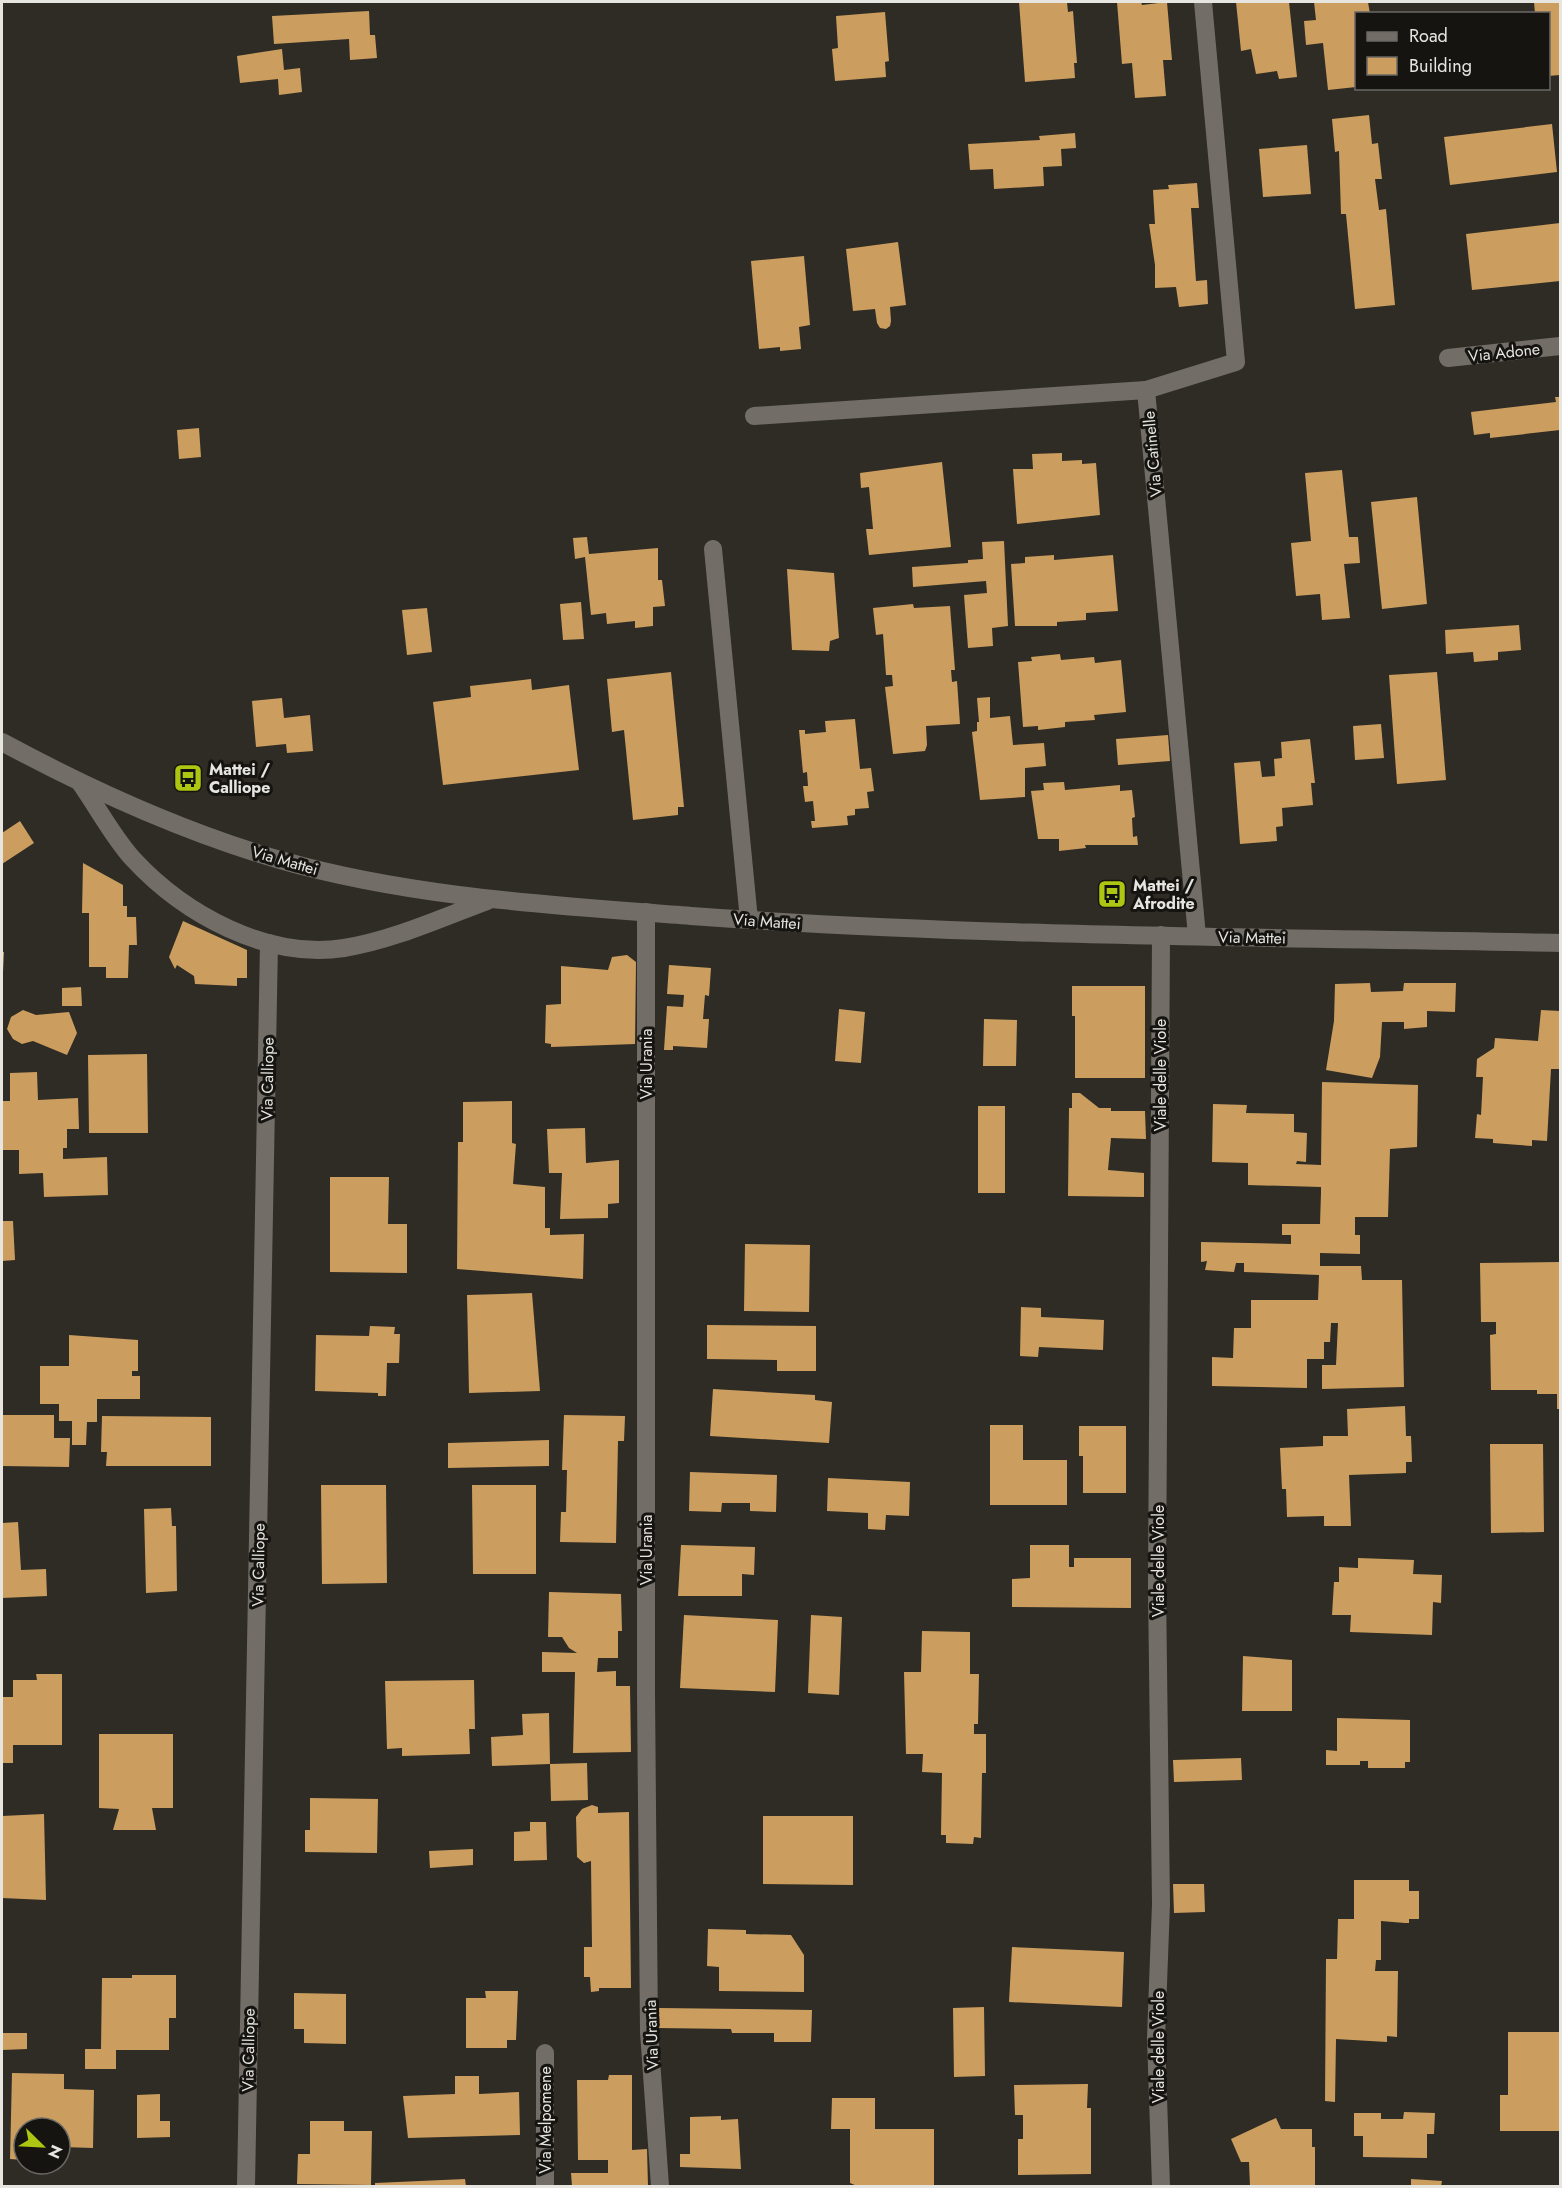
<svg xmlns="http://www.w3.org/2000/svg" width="1562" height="2188" font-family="Jost,sans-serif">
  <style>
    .building { fill: #cb9e5f }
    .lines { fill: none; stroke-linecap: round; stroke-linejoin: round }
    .minor { stroke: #726e67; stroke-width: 18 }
    .labels { text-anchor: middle; stroke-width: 6; stroke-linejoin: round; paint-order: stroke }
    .street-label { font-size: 16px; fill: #e6e5e0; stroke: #151411 }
    .poi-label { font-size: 16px; font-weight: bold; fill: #e6e5e0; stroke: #151411; text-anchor: start }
  </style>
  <rect width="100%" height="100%" fill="#2f2c25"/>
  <g class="building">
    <path d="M1019,2H1067L1068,12L1073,11L1077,63H1074L1075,78L1025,82Z"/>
    <path d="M1117,2H1141L1142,5L1167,2L1172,60H1163L1166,96L1135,98L1132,63L1122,64Z"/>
    <path d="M1236,2H1289L1297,77L1279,79L1277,71L1256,74L1251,49L1241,51Z"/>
    <path d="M1314,2H1368L1370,14H1356V87L1328,90L1323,43L1306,45L1304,21L1316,20Z"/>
    <path d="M1534,2H1560V75L1548,76V14H1535Z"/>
    <path d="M369,11L370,35H375L377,58L350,60L349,39L274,44L272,16Z"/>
    <path d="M885,12L889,61L885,62L886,77L835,81L832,49L838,48L836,16Z"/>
    <path d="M282,49L284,70L300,68L302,92L279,95L278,79L240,83L237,56Z"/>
    <path d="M1369,115L1372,144L1378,143L1382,179H1375L1379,210L1386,209L1395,305L1355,309L1346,214H1341L1339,151L1335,152L1332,119Z"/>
    <path d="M1552,124L1557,172L1450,185L1444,137Z"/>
    <path d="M1075,133L1076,148L1061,149L1062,166L1043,167L1044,186L994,189L993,169L970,170L968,144L1040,140L1039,136Z"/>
    <path d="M1307,145L1311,194L1263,197L1259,149Z"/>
    <path d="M1197,183L1199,208H1191L1196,281L1207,280L1208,304L1179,307L1176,287L1155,288V265L1149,224H1155L1153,190L1169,189L1168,185Z"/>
    <path d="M1560,223V281L1472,290L1466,234Z"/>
    <path d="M898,242L906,305L890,307L891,321L890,326L886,329L880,328L877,323L875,309L853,311L846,249Z"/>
    <path d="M804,256L810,325L799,327L801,349L780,351V347L759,349L751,261Z"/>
    <path d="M1555,397H1560V430L1490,438V433L1474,435L1471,412L1556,402Z"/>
    <path d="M199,428L201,457L179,459L177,430Z"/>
    <path d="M1062,453V461L1082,460V464L1096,463L1100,515L1017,524L1013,469H1033L1032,454Z"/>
    <path d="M942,462L951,547L869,555L866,529H873L869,487L861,488L860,473Z"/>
    <path d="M1342,470L1349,537H1358L1360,563L1344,564L1350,618L1322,620L1320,594L1296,596L1291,543L1311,541L1305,473Z"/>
    <path d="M1417,497L1427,604L1382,609L1371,502Z"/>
    <path d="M587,537L589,554L658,548V580H662L665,606L653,607V626L635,628V621L607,624L606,613L591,615L585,557L575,559L573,538Z"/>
    <path d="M1004,541L1008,626L992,628L993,646L968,648L964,595L987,593L986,581L913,587L912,567L968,563V560L983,559L982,542Z"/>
    <path d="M1054,555V560L1113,555L1118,611L1086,613V620L1057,622V626H1015L1011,564L1025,563V557Z"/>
    <path d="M787,569L834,573L839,638L830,641L829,651L792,650Z"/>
    <path d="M581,602L584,639L563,640L560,604Z"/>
    <path d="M913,604L914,608L950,606L955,670H951L952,682L957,681L960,724L926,726L927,745L925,751L893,754L885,687L893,686L892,675H886L883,634L876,635L873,608Z"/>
    <path d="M427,608L432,652L407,655L402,610Z"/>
    <path d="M1519,625L1521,650L1498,652V660L1474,662L1473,652L1446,654L1445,630Z"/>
    <path d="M1060,654L1061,660L1094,657L1095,663L1121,660L1126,712L1094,715L1095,720L1065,722V727L1038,730V726L1023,727L1018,662L1032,661L1031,657Z"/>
    <path d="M671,672L684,807H678V815L633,820L624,730L612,732L607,679Z"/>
    <path d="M1437,672L1446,780L1397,784L1389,675Z"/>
    <path d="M531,679L532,690L569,685L579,770L443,785L433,702L471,697L470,686Z"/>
    <path d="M990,697V718L1010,716L1013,745L1044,743L1046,766L1025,768V797L980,800L972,732L977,731V722H979L977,698Z"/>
    <path d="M282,698L284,718L310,715L313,751L287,753L286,744L256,747L252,701Z"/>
    <path d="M855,719L860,769L871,768L874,791L867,792L869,808L855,809V815L847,816L848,825L812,828L811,821H815L813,801L805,802L803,786H808L807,772L803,773L799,730H805V734L826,732L825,721Z"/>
    <path d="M1381,724L1384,758L1355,760L1353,726Z"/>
    <path d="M1168,735L1170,761L1118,765L1116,739Z"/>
    <path d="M1310,739L1315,783H1311L1313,805L1282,808L1283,826L1276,827L1277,841L1240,844L1234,763L1260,761L1262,777L1275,776L1274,759L1282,758L1281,742Z"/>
    <path d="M1064,782L1065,790L1120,785V791L1132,790L1135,817L1132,818L1133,837L1137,836L1138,845H1085L1086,848L1059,851V839H1038L1031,791L1044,790L1043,783Z"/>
    <path d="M20,821L34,843L2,864V833Z"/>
    <path d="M83,863L123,885V906H127V917H136L137,945H129L128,978H106V967H89V913H82Z"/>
    <path d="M183,921L247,950V978H237V986L195,984L194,976L177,965L175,969L169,957Z"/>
    <path d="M2,952H4L3,972H2Z"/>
    <path d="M627,955L636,962L635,1044L551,1047V1044L545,1043L546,1005L561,1004V966L608,970L612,957Z"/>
    <path d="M669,965L711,968L709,996L705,995L703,1019H709L707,1048L673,1046V1050H664L667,1006L683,1007L684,995L667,994Z"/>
    <path d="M1370,983L1371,992L1403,991L1404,983H1456L1455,1012L1427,1011V1027L1404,1029V1022H1382L1380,1057L1372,1078L1326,1070L1334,1021L1335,984Z"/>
    <path d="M1072,986H1145V1078H1075V1016H1072Z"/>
    <path d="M81,987L82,1006H62V988Z"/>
    <path d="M839,1009L865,1012L861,1063L835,1061Z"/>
    <path d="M23,1010L36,1015L69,1012L77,1033L67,1055L33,1041L22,1044L13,1039L7,1029L11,1017Z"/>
    <path d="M1541,1010L1560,1011V1069H1551L1547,1141L1532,1140V1146L1493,1143V1139L1475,1138L1477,1114L1481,1115L1483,1077H1476L1477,1059L1494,1048L1495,1038L1538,1041Z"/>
    <path d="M984,1019L1017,1020L1016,1066H983Z"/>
    <path d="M147,1054L148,1133H89L88,1055Z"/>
    <path d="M37,1072L38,1100L78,1098L79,1129H67V1148H63V1159L107,1157L108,1195L44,1197L43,1173L19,1174V1150H2V1101H10V1073Z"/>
    <path d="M1322,1082L1418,1085L1417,1147L1390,1149L1388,1217H1355V1235H1360V1254L1320,1253V1266H1361L1362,1280H1402L1404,1387L1322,1389V1365H1336L1338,1323H1331L1330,1342H1324V1359H1307V1388L1212,1386V1357L1233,1358L1234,1328H1251V1300H1318L1319,1275L1244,1272V1263H1236L1234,1272L1205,1270L1207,1261L1201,1262V1242L1291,1244V1235H1282V1224H1320L1321,1193V1187L1248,1185V1163L1212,1162L1213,1104L1247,1105L1246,1113L1294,1114V1132L1307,1133L1306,1162L1297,1161L1296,1164L1321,1165Z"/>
    <path d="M1072,1093H1080L1099,1108H1111V1111H1145L1146,1139L1111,1138L1108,1170L1144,1173V1197L1068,1196L1069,1108H1072Z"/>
    <path d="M512,1101V1143L516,1144L513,1184L545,1187V1228H550V1235L584,1234L583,1279L457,1269L458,1142H463V1102Z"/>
    <rect x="978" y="1106" width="27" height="87"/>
    <path d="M585,1128L586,1163L619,1160V1203L608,1204V1218L560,1219L562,1173H549L547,1129Z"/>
    <path d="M330,1177H389L388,1224H407V1273L330,1272Z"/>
    <path d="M2,1221H13L15,1260L2,1261Z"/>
    <path d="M745,1244L810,1245L809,1312L744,1311Z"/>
    <path d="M1560,1262V1409H1557V1394H1537V1390H1491L1490,1335L1496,1334V1322H1481L1480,1263Z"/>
    <path d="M532,1293L540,1391L469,1393L467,1295Z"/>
    <path d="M1021,1307L1041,1308V1317L1104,1320L1103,1350L1039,1347L1038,1357L1020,1356Z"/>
    <path d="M707,1325L816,1326V1371H777V1360L707,1359Z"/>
    <path d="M370,1326L395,1327L394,1334H400L399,1363H387L386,1396H378V1393L315,1391L316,1335L369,1336Z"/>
    <path d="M69,1335L138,1340V1371H132V1376H140V1399H97V1422H87L86,1445H72V1421H59V1404H40V1366H69Z"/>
    <path d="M713,1389L815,1395V1400L832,1402L829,1443L710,1436Z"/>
    <path d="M1405,1406L1406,1436H1411L1412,1462H1406V1473L1349,1475L1351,1526H1324V1516L1287,1517L1286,1489H1282L1280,1448L1323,1446V1436H1348L1347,1409Z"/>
    <path d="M2,1415H54V1438H70L69,1467L2,1466Z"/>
    <path d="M564,1415L625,1416L624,1441H618L616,1543L560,1542L561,1512H566L567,1470H562Z"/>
    <path d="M102,1416L211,1417V1466H106L107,1452H101Z"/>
    <path d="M990,1425H1023V1460H1067V1505H990Z"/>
    <path d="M1079,1426H1126V1493H1083V1456H1079Z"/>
    <path d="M549,1440V1466L448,1468V1443Z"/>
    <path d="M1490,1444H1543L1544,1532L1491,1533Z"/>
    <path d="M690,1472L777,1475L776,1512L750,1511V1503H722L721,1512L689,1511Z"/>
    <path d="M828,1478L910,1482L909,1516L886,1515L885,1530L868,1529V1513L827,1511Z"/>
    <path d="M321,1485H386L387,1583L322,1584Z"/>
    <path d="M472,1485H536V1574H473Z"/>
    <path d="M171,1508L172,1526H176L177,1591L146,1593L144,1509Z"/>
    <path d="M18,1522L21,1570L46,1569L47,1596L2,1598V1523Z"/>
    <path d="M681,1545L755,1547L754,1575L742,1574V1596H678Z"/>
    <path d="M1030,1545H1069V1567H1074V1558H1131V1608L1012,1607V1579L1030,1578Z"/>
    <path d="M1358,1558L1414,1560L1413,1574L1442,1575L1441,1603L1433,1602L1432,1635L1350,1632L1351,1615H1332L1334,1582H1339V1567L1358,1568Z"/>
    <path d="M549,1592L621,1594L622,1631H618V1658H598L597,1672L616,1671V1686H630L631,1752L573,1753L575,1672H542V1652L577,1653L569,1648L562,1637H548Z"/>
    <path d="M684,1615L778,1620L775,1692L680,1688Z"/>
    <path d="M811,1615L842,1617L839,1695L808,1693Z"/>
    <path d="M922,1631L970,1632V1674H979L978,1724H974V1734H986V1773H982L981,1838L974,1837L973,1844L946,1843V1835H941L942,1773L922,1772L923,1754H906L904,1672H921Z"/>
    <path d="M1243,1656L1292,1660V1711H1242Z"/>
    <path d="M36,1674H62V1745H13V1763H2V1697H13V1680H37Z"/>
    <path d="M474,1680L475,1729H469L470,1754L402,1756V1748L387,1749L385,1681Z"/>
    <path d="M549,1713L550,1764L492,1766L491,1737L523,1735L522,1714Z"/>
    <path d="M1337,1718L1410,1720V1762H1405V1768H1368V1761H1360V1765H1326V1750L1337,1751Z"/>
    <path d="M99,1734H173V1808H152L156,1830H113L119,1809L99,1808Z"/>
    <path d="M1241,1758L1242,1780L1174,1782L1173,1760Z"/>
    <path d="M587,1763L588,1800L551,1801L550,1764Z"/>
    <path d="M310,1798L378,1799L377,1853L305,1852V1830H310Z"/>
    <path d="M592,1805L598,1807V1813L629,1812L631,1988H599V1991L591,1992L590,1977H584V1947H592L591,1861L584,1863L577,1857L576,1817L582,1809Z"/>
    <path d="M44,1814L46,1900L2,1898V1816Z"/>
    <path d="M763,1816H853V1885L763,1884Z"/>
    <path d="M530,1822H546L547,1860L514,1861V1832L530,1831Z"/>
    <path d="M473,1849V1865L430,1868L429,1851Z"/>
    <path d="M1354,1880H1409V1891H1419V1919H1409V1923H1405L1381,1921V1960H1376L1375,1971H1398L1397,2037L1387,2036V2042L1336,2039L1335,2102L1325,2101L1326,1959H1337L1338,1919H1354Z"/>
    <path d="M1173,1884H1204L1205,1912L1174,1913Z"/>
    <path d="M708,1929L746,1930V1934L791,1935L804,1955V1992L719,1991V1967L707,1966Z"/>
    <path d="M1012,1947L1124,1952L1122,2007L1009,2002Z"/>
    <path d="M132,1975H176V2018H169V2050H116V2069H85V2049H101L102,1978H132Z"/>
    <path d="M485,1991H518L516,2040H507V2048H466V1998H486Z"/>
    <path d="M294,1993L346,1994V2044L304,2043V2029H294Z"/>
    <path d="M984,2007L985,2076L954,2077L953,2008Z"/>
    <path d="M659,2008L812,2010L811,2042H774V2033H732L731,2029L658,2028Z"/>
    <path d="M1508,2032H1560V2131H1500V2095H1508Z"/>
    <path d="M2,2033H27V2049L2,2050Z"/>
    <path d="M12,2073L64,2074V2089L94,2090L93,2148L63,2147V2161H60V2128H24V2160L10,2159Z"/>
    <path d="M609,2075H632V2150L647,2149L648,2186H572L571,2173H608V2160H578L577,2080H608Z"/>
    <path d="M455,2076H479V2094L519,2092L520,2135L408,2138L403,2096L455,2094Z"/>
    <path d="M1085,2084H1088L1087,2108H1091V2174L1018,2175V2139H1023V2115H1015L1014,2085Z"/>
    <path d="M160,2094V2121H170V2137L137,2138V2095Z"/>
    <path d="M832,2098H875V2129H934V2186H857L850,2183V2129H831Z"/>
    <path d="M1404,2112L1435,2113L1434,2134H1427V2158L1363,2157V2136H1354V2113H1381V2119H1403Z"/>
    <path d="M721,2116V2120L738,2119L741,2169L680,2167V2154H690V2117Z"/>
    <path d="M1276,2118L1281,2129H1312V2147H1315V2186H1250L1249,2162H1241L1231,2139Z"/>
    <path d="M310,2121H344V2131H372L371,2185L297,2184L298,2154H310Z"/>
    <path d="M465,2179L466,2186H375V2183Z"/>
    <path d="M1411,2179L1442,2181L1441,2186H1411Z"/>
  </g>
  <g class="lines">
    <g class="minor">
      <path d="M1448,358L1560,346"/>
      <path d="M754,416L1146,390"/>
      <path d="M713,549L749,920"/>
      <path d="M2,742C91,790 183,832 280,860C414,898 553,905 691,916C980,937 1271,937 1560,943"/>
      <path d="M81,784C98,808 113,837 133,859C184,914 267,960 344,948C393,940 441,918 487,901"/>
      <path d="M646,912V1693L649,2032L660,2186"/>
      <path d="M1197,936L1146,390L1236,362L1203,2"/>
      <path d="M545,2053V2186"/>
      <path d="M246,2186L269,943"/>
      <path d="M1161,2186L1156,2038L1161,1904L1157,1587L1161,935"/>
    </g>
  </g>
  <defs>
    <g id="bus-square" transform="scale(1.5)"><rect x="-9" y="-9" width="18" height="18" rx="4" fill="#acc611" stroke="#151411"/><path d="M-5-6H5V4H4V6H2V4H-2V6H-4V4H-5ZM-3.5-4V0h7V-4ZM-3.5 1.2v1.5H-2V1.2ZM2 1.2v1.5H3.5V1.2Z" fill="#111"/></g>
  </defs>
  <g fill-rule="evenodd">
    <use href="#bus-square" x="188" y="778"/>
    <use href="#bus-square" x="1112" y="894"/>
  </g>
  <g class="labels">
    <g class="street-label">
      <text transform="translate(1504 352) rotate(-6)" y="6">Via Adone</text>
      <text transform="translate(1152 454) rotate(-95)" y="6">Via Catinelle</text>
      <text transform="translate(285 860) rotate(16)" y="6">Via Mattei</text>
      <text transform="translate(767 921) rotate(4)" y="6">Via Mattei</text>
      <text transform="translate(1252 937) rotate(1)" y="6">Via Mattei</text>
      <text transform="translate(646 1064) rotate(-90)" y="6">Via Urania</text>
      <text transform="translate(1160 1075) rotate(-90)" y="6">Viale delle Viole</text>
      <text transform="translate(267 1079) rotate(-89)" y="6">Via Calliope</text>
      <text transform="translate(646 1550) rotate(-90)" y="6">Via Urania</text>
      <text transform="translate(1158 1561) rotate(-90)" y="6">Viale delle Viole</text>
      <text transform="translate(258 1565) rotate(-89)" y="6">Via Calliope</text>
      <text transform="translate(651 2035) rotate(-92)" y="6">Via Urania</text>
      <text transform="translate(1158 2047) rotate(-90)" y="6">Viale delle Viole</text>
      <text transform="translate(248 2050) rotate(-89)" y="6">Via Calliope</text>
      <text transform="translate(545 2120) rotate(-90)" y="6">Via Melpomene</text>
    </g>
    <g class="poi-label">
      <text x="209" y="775">Mattei /<tspan x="209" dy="18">Calliope</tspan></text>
      <text x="1133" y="891">Mattei /<tspan x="1133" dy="18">Afrodite</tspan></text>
    </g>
  </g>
  <rect width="1562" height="2188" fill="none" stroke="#e6e5e0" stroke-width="6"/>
  <rect x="1355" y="12" width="195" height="78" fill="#151411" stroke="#696864" stroke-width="1.5"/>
  <rect x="1367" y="32" width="30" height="9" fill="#726e67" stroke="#696864" stroke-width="1.5"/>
  <text x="1409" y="42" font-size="18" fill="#e6e5e0">Road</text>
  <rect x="1367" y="57" width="30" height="18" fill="#cb9e5f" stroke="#696864" stroke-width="1.5"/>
  <text x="1409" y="72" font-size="18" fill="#e6e5e0">Building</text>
  <g transform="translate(42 2146) rotate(114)"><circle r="28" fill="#151411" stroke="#696864" stroke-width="1.5"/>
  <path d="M0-4.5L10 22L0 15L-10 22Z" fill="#acc611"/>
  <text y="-9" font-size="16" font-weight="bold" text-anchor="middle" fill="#e6e5e0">N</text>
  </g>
</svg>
